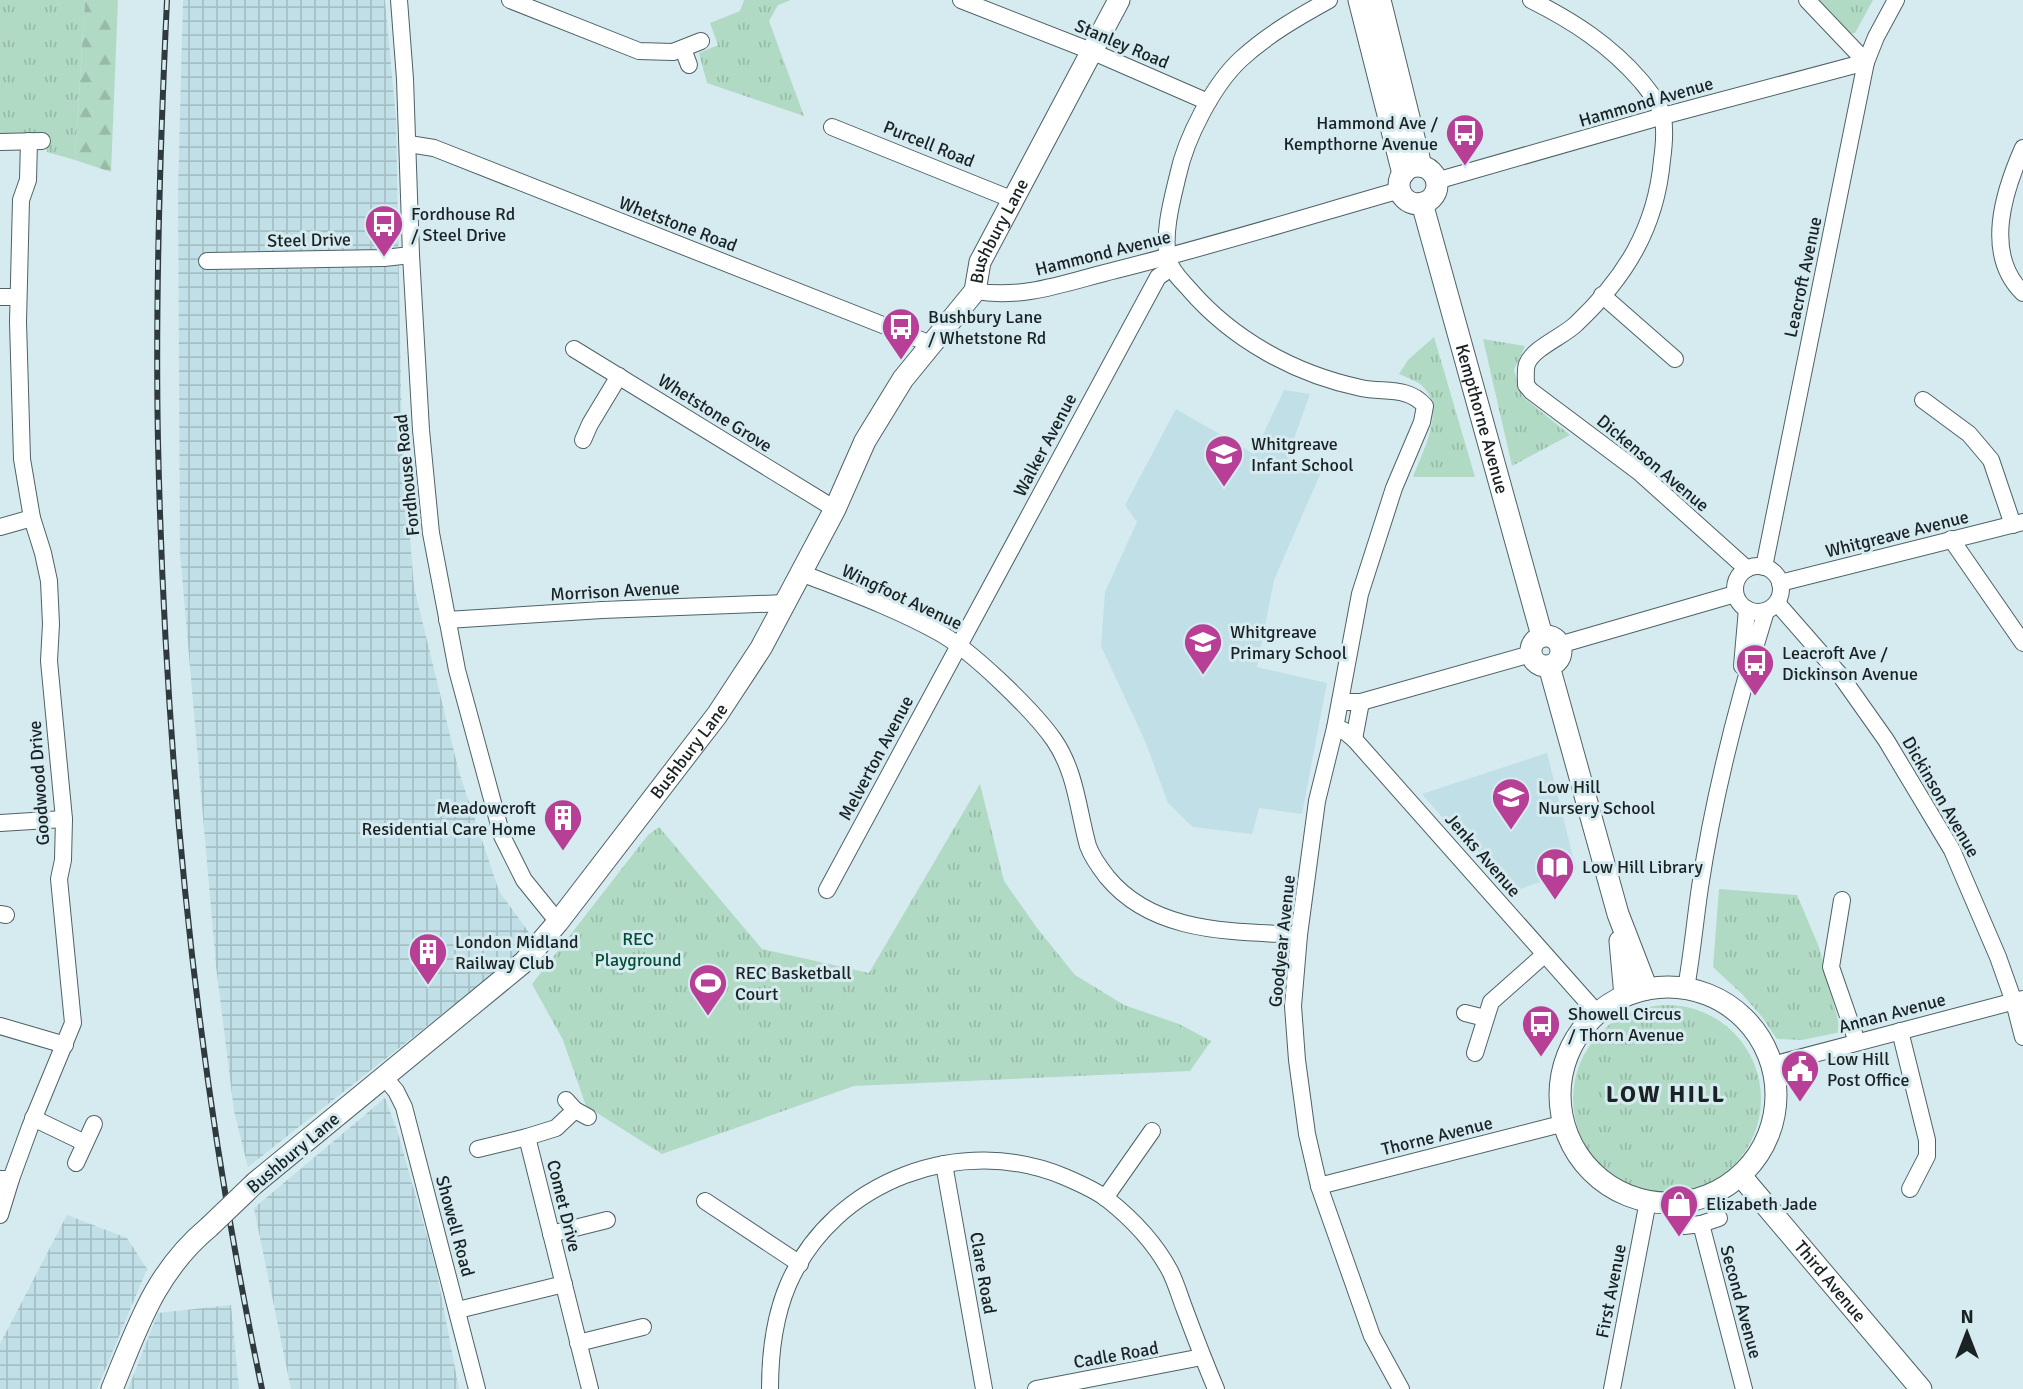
<svg xmlns="http://www.w3.org/2000/svg" width="2023" height="1389" font-family="Signika,sans-serif">
  <style>
    .built { fill: #c1dfe6 }
    .industrial { fill: url(#industrial-grid) }
    .grass { fill: url(#grass-tufts) }
    .forest { fill: url(#forest-firs) }
    .pitch { fill: #b1dac4 }
    .lines { fill: none; stroke-linecap: round; stroke-linejoin: round }
    .street-casing { stroke: #4f6266; stroke-width: 18 }
    .secondary-casing { stroke: #4f6266; stroke-width: 23 }
    .street { stroke: #fff; stroke-width: 16 }
    .secondary { stroke: #fff; stroke-width: 21 }
    .rail-casing { stroke: #303a3c; stroke-width: 6 }
    .rail { stroke: #d5ebf0; stroke-width: 3.5; stroke-dasharray: 10; stroke-linecap: butt }
    .secondary-bridge-casing { stroke: #4f6266; stroke-width: 23; stroke-linecap: butt }
    .secondary-bridge { stroke: #fff; stroke-width: 21 }
    .labels { text-anchor: middle; stroke-width: 6; stroke-linejoin: round; paint-order: stroke }
    .street-label { font-size: 18px; fill: #1a2224; stroke: #d5ebf0 }
    .poi-label { font-size: 18px; fill: #1a2224; stroke: #d5ebf0; text-anchor: start }
    .park-label { font-size: 18px; fill: #044f34; stroke: #d5ebf0 }
    .district-label { font-size: 24px; font-weight: bold; letter-spacing: 2px; fill: #1a2224; stroke: #d5ebf0 }
  </style>
  <defs>
    <pattern id="industrial-grid" width="8" height="8" patternUnits="userSpaceOnUse" patternTransform="scale(1.75)"><rect width="8" height="8" fill="#c1dfe6"/><path d="M0 4h8M4 0v8" fill="none" stroke="#a5bfc5"/></pattern>
    <pattern id="grass-tufts" width="24" height="20" patternUnits="userSpaceOnUse" patternTransform="scale(1.75)"><rect width="24" height="20" fill="#b1dac4"/><path d="M3 7l-1-3M5 7V3M7 7l1-3M15 17l-1-3M17 17v-4M19 17l1-3" fill="none" stroke="#98bba8"/></pattern>
    <pattern id="forest-firs" width="22" height="20" patternUnits="userSpaceOnUse" patternTransform="scale(1.75)"><rect width="22" height="20" fill="#b1dac4"/><path d="M5 1l3.5 6h-7zM16 11l3.5 6h-7z" fill="#98bba8"/></pattern>
  </defs>
  <rect width="100%" height="100%" fill="#d5ebf0"/>
  <g class="built">
    <path d="M1284,390L1310,394L1287,458L1322,470L1274,580L1257,667L1327,683L1302,814L1259,808L1252,834L1193,827L1168,803L1145,741L1101,646L1105,592L1137,522L1125,505L1176,409L1254,454Z"/>
    <path d="M1547,753L1576,869L1509,893L1422,794Z"/>
  </g>
  <g class="industrial">
    <path d="M183,0H385L396,119L402,438L414,587L459,772L499,891L535,941L248,1167L234,1111L216,966L180,552L178,192Z"/>
    <path d="M385,1098L397,1130L436,1268L459,1389H291L254,1208Z"/>
    <path d="M67,1215L127,1238L147,1269L97,1389H0V1344Z"/>
    <path d="M231,1305L239,1389H128L158,1313Z"/>
  </g>
  <g class="grass">
    <path d="M0,0H85L75,160L47,152L46,136H0Z"/>
    <path d="M744,0H791L778,5L769,21L804,116L707,83L699,53L718,45L710,23L740,11Z"/>
    <path d="M1817,0H1873L1855,33L1847,34Z"/>
    <path d="M1434,337L1475,477H1413C1423,451 1448,406 1420,384C1414,380 1406,377 1399,374L1408,360Z"/>
    <path d="M1483,339L1525,346L1514,370L1522,396L1570,435L1512,466Z"/>
    <path d="M980,784L1004,881L1037,928L1075,975L1124,1005L1179,1024L1211,1041L1190,1071L854,1086L662,1154L586,1106L563,1040L532,984L648,835L659,827L762,949L869,973Z"/>
    <path d="M1719,889L1797,895L1819,947L1841,1032L1802,1040L1777,1039L1762,1017L1743,995L1713,967Z"/>
    <circle cx="1667" cy="1099" r="94"/>
  </g>
  <path class="forest" d="M85,0H118L111,172L75,160Z"/>
  <path class="pitch" d="M697,988L740,1022L720,1047L677,1013Z"/>
  <g class="lines">
    <g class="street-casing">
      <g id="street">
        <path d="M399,0L405,79L411,255L421,430L431,533L457,670L502,836L524,880L558,922"/>
        <path d="M510,0L639,51L673,52L701,41"/>
        <path d="M961,0L1091,51L1208,102"/>
        <path d="M1329,0C1298,17 1267,35 1241,59C1213,85 1186,138 1178,175C1172,200 1163,232 1168,259C1171,271 1181,280 1189,289C1233,340 1295,374 1361,388C1384,393 1408,386 1425,406L1422,422L1394,488L1360,594L1335,728L1317,801L1299,935L1293,1006L1297,1060L1307,1134L1319,1186L1372,1336L1401,1389"/>
        <path d="M1531,0C1573,21 1610,45 1641,81C1649,91 1660,104 1663,117C1665,130 1664,146 1662,160C1656,228 1625,278 1576,324C1564,336 1533,348 1527,364C1525,370 1526,379 1526,385L1531,391L1639,472L1747,569"/>
        <path d="M1807,0L1866,62"/>
        <path d="M683,49L689,65"/>
        <path d="M832,127L1011,199"/>
        <path d="M0,142L42,141"/>
        <path d="M409,144L434,148L931,344"/>
        <path d="M2023,148C2004,191 1983,254 2023,293"/>
        <path d="M1436,181L1663,116L1866,62"/>
        <path d="M207,261L384,258L411,255"/>
        <path d="M975,291C1024,300 1070,281 1116,270C1212,246 1306,217 1400,190"/>
        <path d="M1602,295L1675,359"/>
        <path d="M0,297H18"/>
        <path d="M574,349L835,509"/>
        <path d="M1923,400L1969,434L1991,460L2013,525"/>
        <path d="M583,440L590,424L619,376"/>
        <path d="M0,527L32,518L22,459L18,322L21,200L28,180L29,141"/>
        <path d="M1951,539L2023,643"/>
        <circle cx="1758" cy="589" r="23"/>
        <path d="M1764,567L1866,62L1876,37L1896,0"/>
        <path d="M801,573C847,591 895,608 938,632C970,649 1033,710 1054,740C1076,772 1078,810 1088,846C1092,857 1100,868 1107,877C1154,934 1232,931 1299,935"/>
        <path d="M1780,583L2023,522"/>
        <path d="M1777,603L1840,675L1886,740L1952,850L1998,957L2014,1002L2023,1037"/>
        <path d="M447,620L602,610L786,603"/>
        <path d="M1559,645L1735,594"/>
        <path d="M1742,666L1747,609"/>
        <path d="M1340,702H1361L1531,654"/>
        <path d="M1335,728L1343,730L1354,739L1597,1013"/>
        <path d="M1354,739L1361,702"/>
        <path d="M0,823L64,819"/>
        <path d="M827,890L1158,277L1171,268"/>
        <path d="M1842,900L1831,967L1857,1042"/>
        <path d="M0,914L6,915"/>
        <path d="M1686,988C1692,955 1695,921 1700,887C1714,794 1738,701 1766,611"/>
        <path d="M1465,1013L1485,1018"/>
        <path d="M0,1026L65,1045"/>
        <path d="M1900,1031L1927,1140V1156L1910,1189"/>
        <path d="M1475,1053L1491,1002L1544,955"/>
        <path d="M1772,1065L2023,999"/>
        <path d="M385,1078L396,1091L404,1107L477,1389"/>
        <path d="M566,1100L575,1110L588,1117"/>
        <path d="M33,1118L85,1143"/>
        <path d="M527,1137L556,1128L575,1110"/>
        <path d="M478,1149L527,1137L590,1389"/>
        <path d="M76,1163L94,1124"/>
        <path d="M944,1164L984,1389"/>
        <path d="M0,1179H11L30,1127L73,1023L59,879L63,860L64,819L49,661L51,624L49,581L43,553L32,518"/>
        <path d="M1319,1186L1565,1123"/>
        <path d="M1105,1198L1152,1131"/>
        <path d="M705,1201L800,1264"/>
        <path d="M0,1215L11,1179"/>
        <path d="M1701,1224L1719,1218"/>
        <path d="M1684,1226L1701,1224L1744,1389"/>
        <path d="M551,1234L607,1220"/>
        <path d="M458,1310L564,1284"/>
        <path d="M578,1343L643,1327"/>
        <path d="M770,1389C770,1353 774,1318 788,1285C833,1180 962,1133 1065,1177C1079,1183 1095,1190 1107,1199C1131,1218 1155,1243 1170,1271C1176,1283 1180,1297 1185,1310C1195,1337 1205,1363 1216,1389"/>
        <path d="M1036,1389L1202,1357"/>
        <path d="M1612,1389L1648,1201"/>
      </g>
    </g>
    <g class="secondary-casing">
      <g id="secondary">
        <path d="M1359,0L1403,174"/>
        <path d="M1380,0L1421,166"/>
        <circle cx="1418" cy="185" r="19"/>
        <path id="s1" d="M1422,203L1542,636"/>
        <circle cx="1546" cy="651" r="15"/>
        <path d="M1549,666L1618,914L1647,989"/>
        <path d="M1620,941L1625,996"/>
        <circle cx="1668" cy="1095" r="108"/>
        <path id="s2" d="M1741,1176L1921,1389"/>
        <path id="s3" d="M255,1183L524,962L558,922L717,715L761,648L835,509L865,441L903,379L975,291L980,262L1119,0"/>
        <path d="M112,1389C138,1326 155,1272 209,1227"/>
      </g>
    </g>
    <use href="#street" class="street"/>
    <use href="#secondary" class="secondary"/>
    <g class="rail-casing">
      <path id="rail" d="M167,0C160,147 155,294 158,442C165,759 196,1078 262,1389"/>
    </g>
    <use href="#rail" class="rail"/>
    <g class="secondary-bridge-casing">
      <path id="secondary-bridge" d="M209,1227L255,1183"/>
    </g>
    <use href="#secondary-bridge" class="secondary-bridge"/>
  </g>
  <defs>
    <g id="bus-pin" transform="scale(2.0125)"><path d="M0 17L-7.5 6A9.5 9.5 0 1 1 7.5 6Z" fill="#b73f95" stroke="#d5ebf0"/><path d="M-5-6H5V4H4V6H2V4H-2V6H-4V4H-5ZM-3.5-4V0h7V-4ZM-3.5 1.2v1.5H-2V1.2ZM2 1.2v1.5H3.5V1.2Z" fill="#fff"/></g>
    <g id="school-pin" transform="scale(2.0125)"><path d="M0 17L-7.5 6A9.5 9.5 0 1 1 7.5 6Z" fill="#b73f95" stroke="#d5ebf0"/><path d="M0-5L7-2L0 1L-7-2ZM-4 1L0 2.5L4 1V4Q0 6-4 4Z" fill="#fff"/></g>
    <g id="building-pin" transform="scale(2.0125)"><path d="M0 17L-7.5 6A9.5 9.5 0 1 1 7.5 6Z" fill="#b73f95" stroke="#d5ebf0"/><path d="M-4-6H4V6H1V3H-1V6H-4ZM-2.5-4.3h1.7v1.8h-1.7ZM.8-4.3h1.7v1.8H.8ZM-2.5-1h1.7V.8h-1.7ZM.8-1h1.7V.8H.8Z" fill="#fff"/></g>
    <g id="library-pin" transform="scale(2.0125)"><path d="M0 17L-7.5 6A9.5 9.5 0 1 1 7.5 6Z" fill="#b73f95" stroke="#d5ebf0"/><path d="M-6-4Q-3-5.5-.7-3.5V5Q-3 3-6 4ZM6-4Q3-5.5 .7-3.5V5Q3 3 6 4Z" fill="#fff"/></g>
    <g id="stadium-pin" transform="scale(2.0125)"><path d="M0 17L-7.5 6A9.5 9.5 0 1 1 7.5 6Z" fill="#b73f95" stroke="#d5ebf0"/><path d="M0-5a6.5 5 0 1 0 0 10a6.5 5 0 1 0 0-10ZM-3.5-1.8h7v3.6h-7Z" fill="#fff"/></g>
    <g id="civic-pin" transform="scale(2.0125)"><path d="M0 17L-7.5 6A9.5 9.5 0 1 1 7.5 6Z" fill="#b73f95" stroke="#d5ebf0"/><path d="M-.6-6.5H3V-4.5H.6V-3L4-1V1h2V6H-6V1h2V-1L-.6-3ZM-1.2 2.5V6h2.4V2.5Z" fill="#fff"/></g>
    <g id="shop-pin" transform="scale(2.0125)"><path d="M0 17L-7.5 6A9.5 9.5 0 1 1 7.5 6Z" fill="#b73f95" stroke="#d5ebf0"/><path d="M-5-2.5h2.3a2.7 3.5 0 0 1 5.4 0H5L5.5 6h-11ZM-1.5-2.5h3a1.5 2.3 0 0 0-3 0Z" fill="#fff"/></g>
  </defs>
  <g fill-rule="evenodd">
    <use href="#bus-pin" x="1465" y="133"/>
    <use href="#bus-pin" x="384" y="224"/>
    <use href="#bus-pin" x="901" y="327"/>
    <use href="#school-pin" x="1224" y="454"/>
    <use href="#school-pin" x="1203" y="642"/>
    <use href="#bus-pin" x="1755" y="663"/>
    <use href="#school-pin" x="1511" y="797"/>
    <use href="#building-pin" x="563" y="818"/>
    <use href="#library-pin" x="1555" y="867"/>
    <use href="#building-pin" x="428" y="952"/>
    <use href="#stadium-pin" x="708" y="983"/>
    <use href="#bus-pin" x="1541" y="1024"/>
    <use href="#civic-pin" x="1800" y="1069"/>
    <use href="#shop-pin" x="1679" y="1204"/>
  </g>
  <g class="labels">
    <g class="street-label">
      <text transform="translate(1122 44) rotate(23)" y="6">Stanley Road</text>
      <text transform="translate(1646 102) rotate(-16)" y="6">Hammond Avenue</text>
      <text transform="translate(929 144) rotate(22)" y="6">Purcell Road</text>
      <text transform="translate(678 224) rotate(21)" y="6">Whetstone Road</text>
      <text dy="6" stroke="none"><textPath href="#s3" startOffset="1225">Bushbury Lane</textPath></text>
      <text transform="translate(309 240) rotate(-1)" y="6">Steel Drive</text>
      <text transform="translate(1103 253) rotate(-14)" y="6">Hammond Avenue</text>
      <text transform="translate(1803 277) rotate(-78)" y="6">Leacroft Avenue</text>
      <text transform="translate(715 413) rotate(32)" y="6">Whetstone Grove</text>
      <text dy="6" stroke="none"><textPath href="#s1" startOffset="224">Kempthorne Avenue</textPath></text>
      <text transform="translate(1045 445) rotate(-62)" y="6">Walker Avenue</text>
      <text transform="translate(1653 463) rotate(40)" y="6">Dickenson Avenue</text>
      <text transform="translate(407 475) rotate(-96)" y="6">Fordhouse Road</text>
      <text transform="translate(1897 534) rotate(-14)" y="6">Whitgreave Avenue</text>
      <text transform="translate(615 591) rotate(-3)" y="6">Morrison Avenue</text>
      <text transform="translate(902 597) rotate(25)" y="6">Wingfoot Avenue</text>
      <text dy="6" stroke="none"><textPath href="#s3" startOffset="616">Bushbury Lane</textPath></text>
      <text transform="translate(876 758) rotate(-62)" y="6">Melverton Avenue</text>
      <text transform="translate(39 783) rotate(-94)" y="6">Goodwood Drive</text>
      <text transform="translate(1941 797) rotate(60)" y="6">Dickinson Avenue</text>
      <text transform="translate(1483 855) rotate(49)" y="6">Jenks Avenue</text>
      <text transform="translate(1282 941) rotate(-84)" y="6">Goodyear Avenue</text>
      <text transform="translate(1892 1013) rotate(-15)" y="6">Annan Avenue</text>
      <text transform="translate(1437 1136) rotate(-14)" y="6">Thorne Avenue</text>
      <text transform="translate(293 1153) rotate(-40)" y="6">Bushbury Lane</text>
      <text transform="translate(564 1206) rotate(76)" y="6">Comet Drive</text>
      <text transform="translate(455 1226) rotate(75)" y="6">Showell Road</text>
      <text transform="translate(983 1273) rotate(80)" y="6">Clare Road</text>
      <text dy="6" stroke="none"><textPath href="#s2" startOffset="138">Third Avenue</textPath></text>
      <text transform="translate(1611 1291) rotate(-79)" y="6">First Avenue</text>
      <text transform="translate(1741 1302) rotate(75)" y="6">Second Avenue</text>
      <text transform="translate(1116 1355) rotate(-10)" y="6">Cadle Road</text>
    </g>
    <g class="poi-label">
      <text x="1438" y="129" text-anchor="end">Hammond Ave /<tspan x="1438" dy="21">Kempthorne Avenue</tspan></text>
      <text x="411" y="220">Fordhouse Rd<tspan x="411" dy="21">/ Steel Drive</tspan></text>
      <text x="928" y="323">Bushbury Lane<tspan x="928" dy="21">/ Whetstone Rd</tspan></text>
      <text x="1251" y="450">Whitgreave<tspan x="1251" dy="21">Infant School</tspan></text>
      <text x="1230" y="638">Whitgreave<tspan x="1230" dy="21">Primary School</tspan></text>
      <text x="1782" y="659">Leacroft Ave /<tspan x="1782" dy="21">Dickinson Avenue</tspan></text>
      <text x="1538" y="793">Low Hill<tspan x="1538" dy="21">Nursery School</tspan></text>
      <text x="536" y="814" text-anchor="end">Meadowcroft<tspan x="536" dy="21">Residential Care Home</tspan></text>
      <text x="1582" y="873">Low Hill Library</text>
      <text x="455" y="948">London Midland<tspan x="455" dy="21">Railway Club</tspan></text>
      <text x="735" y="979">REC Basketball<tspan x="735" dy="21">Court</tspan></text>
      <text x="1568" y="1020">Showell Circus<tspan x="1568" dy="21">/ Thorn Avenue</tspan></text>
      <text x="1827" y="1065">Low Hill<tspan x="1827" dy="21">Post Office</tspan></text>
      <text x="1706" y="1210">Elizabeth Jade</text>
    </g>
    <g class="park-label">
      <text x="638" y="945">REC<tspan x="638" dy="21">Playground</tspan></text>
    </g>
    <g class="district-label">
      <text x="1666" y="1102">LOW HILL</text>
    </g>
  </g>
  <g transform="translate(1967 1333)" stroke="#d5ebf0" stroke-width="5" paint-order="stroke">
  <path d="M0-5L12 26L0 18L-12 26Z" fill="#1a2224"/>
  <text y="-10" font-size="19" font-weight="bold" text-anchor="middle" fill="#1a2224">N</text>
  </g>
</svg>
